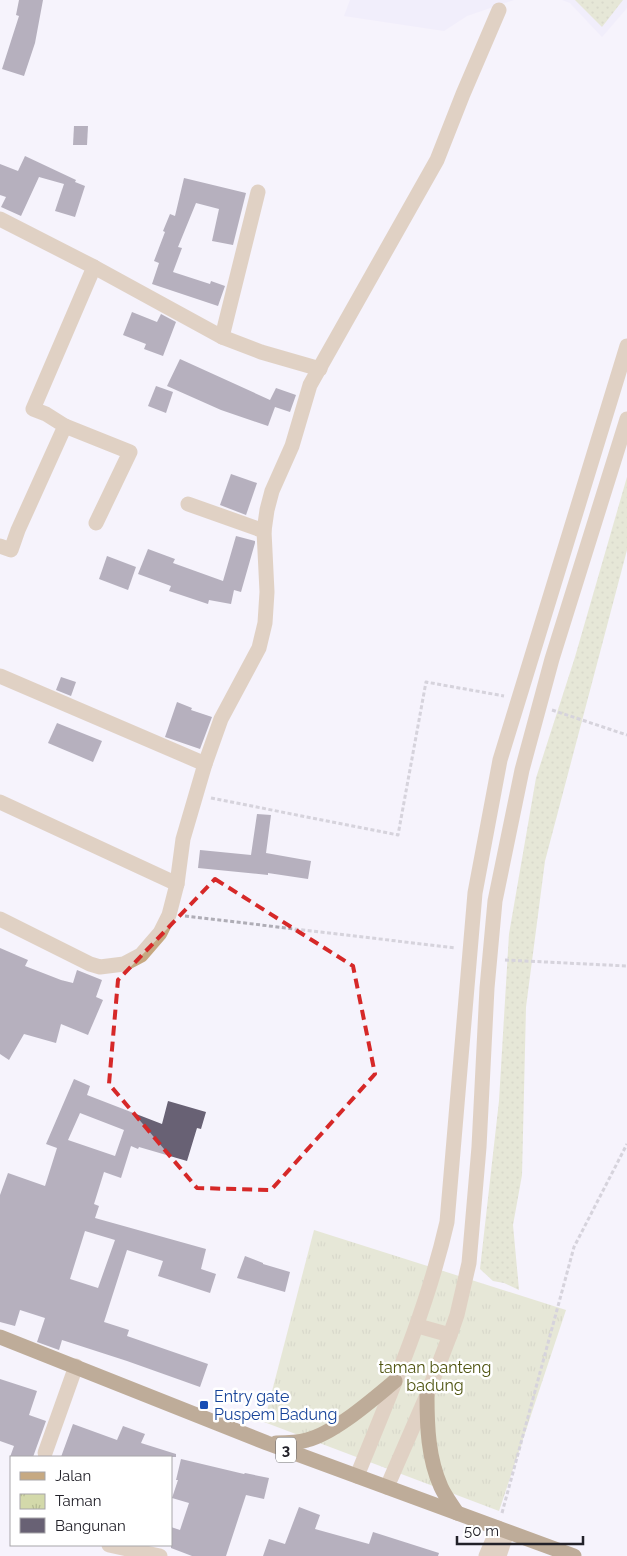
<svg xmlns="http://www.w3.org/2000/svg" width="627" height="1556" font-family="Raleway,sans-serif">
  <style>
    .built { fill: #ece8fb }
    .grass { fill: url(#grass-dots) }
    .park { fill: url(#park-tufts) }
    .building { fill: #686174; fill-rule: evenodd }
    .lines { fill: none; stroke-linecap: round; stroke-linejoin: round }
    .path { stroke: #afadb6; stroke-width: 3; stroke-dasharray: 4 2.5; stroke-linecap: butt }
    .minor { stroke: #c6a982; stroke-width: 15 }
    .highway { stroke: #7b5822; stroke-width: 15 }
    .marked { fill: none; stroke: #d62828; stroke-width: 4; stroke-dasharray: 10 6; stroke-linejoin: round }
    .transit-dot { fill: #1a4fb4; stroke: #fff; stroke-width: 2 }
    .labels { text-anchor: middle; stroke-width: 5; stroke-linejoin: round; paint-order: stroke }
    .shield { fill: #fff; stroke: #646469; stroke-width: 1 }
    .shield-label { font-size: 15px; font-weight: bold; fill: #222129 }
    .park-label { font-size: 16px; fill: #4f5410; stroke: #fff }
    .transit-label { font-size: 16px; fill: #164399; stroke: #fff; text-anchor: start }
  </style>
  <defs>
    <pattern id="grass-dots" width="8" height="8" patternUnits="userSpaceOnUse" patternTransform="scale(1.25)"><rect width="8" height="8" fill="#d3d9aa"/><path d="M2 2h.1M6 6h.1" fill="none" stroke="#b5ba92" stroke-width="1.8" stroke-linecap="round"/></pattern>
    <pattern id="park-tufts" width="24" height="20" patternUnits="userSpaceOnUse" patternTransform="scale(1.25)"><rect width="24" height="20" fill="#d3d9aa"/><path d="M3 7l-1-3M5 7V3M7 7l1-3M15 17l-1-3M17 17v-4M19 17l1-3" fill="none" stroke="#b5ba92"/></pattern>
  </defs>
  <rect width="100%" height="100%" fill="#f5f3fc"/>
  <g class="built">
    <path d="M350,0H514L467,16L444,31L344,16Z"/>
    <path d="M562,0H627V8L602,37L570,3Z"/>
  </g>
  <g class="grass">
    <path d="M575,0H623L602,27Z"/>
    <path d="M627,477V550L545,861L526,1007L522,1175L513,1225L519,1290L504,1283L493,1281L480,1269L499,1101L509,934L536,778L575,657Z"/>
  </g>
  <path class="park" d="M314,1230L566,1310L499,1511L264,1422Z"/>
  <g class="building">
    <path d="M19,0H43L35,43L24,76L2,69L19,16L16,15Z"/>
    <path d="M74,126H88L87,145H73Z"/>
    <path d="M25,156L76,180L75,182L85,186L75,217L55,211L64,184L39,177L21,216L1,207L6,197L0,195V164L18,171Z"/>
    <path d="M184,178L246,193L233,245L212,241L219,209L196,203L178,247L182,248L173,272L210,284L211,281L225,286L218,306L152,284L159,263L154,261L165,232L163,231L170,214L175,216Z"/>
    <path d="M132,312L157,322L161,314L176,322L163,356L144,349L146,344L123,335Z"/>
    <path d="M180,359L270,400L276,388L296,395L290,412L275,407L268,426L221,410L167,386Z"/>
    <path d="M156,386L173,392L166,413L148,406Z"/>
    <path d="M231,474L257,483L246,515L220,505Z"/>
    <path d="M236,536L255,541V543L241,592L234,590L231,604L209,600L208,604L169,591L171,586L138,574L148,549L175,559L173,563L223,581Z"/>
    <path d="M107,556L136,567L128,590L99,579Z"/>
    <path d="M61,677L76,682L71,696L56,690Z"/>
    <path d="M177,702L192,708L191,710L212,717L200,749L165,737Z"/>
    <path d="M57,723L102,741L93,762L48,743Z"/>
    <path d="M257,814L271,815L266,853L311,861L308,879L268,873V875L198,868L200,850L251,855Z"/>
    <path d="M0,948L28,960L25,966L61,980L73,983L77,970L102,980L96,997L103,1000L88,1035L61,1024L56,1043L24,1034L9,1060L0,1054Z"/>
    <path d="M74,1079L90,1086L87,1095L162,1124L168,1101L206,1112L201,1129L197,1128L187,1161L139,1147L138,1149L131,1146L121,1178L104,1172L94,1204L99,1206L95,1218L206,1249L201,1269L216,1274L210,1293L158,1276L163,1261L127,1250L104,1322L129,1330L127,1336L208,1364L200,1387L127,1361L62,1340L59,1350L37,1342L45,1318L20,1310L15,1326L0,1322V1195L8,1173L45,1186L57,1148L46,1144ZM80,1113L124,1130L115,1156L68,1140ZM85,1231L115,1240L98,1288L70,1279Z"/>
    <path d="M245,1256L263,1263V1264L290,1272L285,1292L237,1278Z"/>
    <path d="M0,1379L37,1391L29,1415L46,1421L33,1457H10L14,1446L0,1441Z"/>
    <path d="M73,1424L117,1440L123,1426L145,1434L141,1443L176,1454V1457H61Z"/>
    <path d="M181,1459L244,1474L245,1473L269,1478L264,1499L246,1495L226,1556H192L171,1548V1527L180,1530L189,1503L172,1498L178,1480H176Z"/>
    <path d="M299,1507L320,1515L315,1529L369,1544L373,1532L439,1553L438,1556H263L269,1539L285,1544Z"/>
  </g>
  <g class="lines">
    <g class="path">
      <path d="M552,710L627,735"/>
      <path d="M211,798L398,835L426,682L504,696"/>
      <path d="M185,916L456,948"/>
      <path d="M505,960L627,966"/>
      <path d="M502,1513L574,1247L627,1144"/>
    </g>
    <g class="minor">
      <path d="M0,219L94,267L222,337L261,352L320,369"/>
      <path d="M222,337L258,192"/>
      <path d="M65,426L130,452L96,523"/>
      <path d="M188,504L264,531"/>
      <path d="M0,546L11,550L18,530L65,426L46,414L33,409L94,267"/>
      <path d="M0,676L205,764"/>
      <path d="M0,802L177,884"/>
      <path d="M0,919L90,964L100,967L124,964L141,955L160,933L169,915L177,884L183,839L205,764L221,719L259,648L265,623L267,592L264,531L267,510L272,491L292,446L310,385L437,160L463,94L499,10"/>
      <path d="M418,1326L450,1335"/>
      <path d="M45,1453L76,1366"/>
      <path d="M357,1476C391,1392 427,1310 447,1222L475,893L500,760L627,346"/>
      <path d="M387,1487L427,1395L450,1335L457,1315L469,1263L479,1147L487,988L495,901L522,770L552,659L627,419"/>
      <path d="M109,1545L160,1556"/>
      <path d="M486,1556L498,1528"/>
      <path d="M499,1556L507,1532"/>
    </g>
    <g class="highway">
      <path d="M0,1337L267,1443L574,1556"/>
      <path d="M427,1395C427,1426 428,1458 441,1487C445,1496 452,1505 457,1513"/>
      <path d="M276,1443C287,1443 297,1443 307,1440C335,1433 373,1399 395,1381"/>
    </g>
  </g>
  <path d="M0 0H627V1556H0ZM215,879L353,966L375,1074L271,1190L197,1188L109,1084L118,980Z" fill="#f5f3fc" fill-opacity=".55" fill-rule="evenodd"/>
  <path class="marked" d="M215,879L353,966L375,1074L271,1190L197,1188L109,1084L118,980Z"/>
  <rect class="transit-dot" x="199" y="1400" width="10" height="10" rx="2.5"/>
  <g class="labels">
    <rect class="shield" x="276" y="1437.5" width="20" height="25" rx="4"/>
    <g class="shield-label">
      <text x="286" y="1455">3</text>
    </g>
    <g class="park-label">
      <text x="435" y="1373">taman banteng<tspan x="435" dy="18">badung</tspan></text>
    </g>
    <g class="transit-label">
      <text x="214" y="1402">Entry gate<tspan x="214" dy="18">Puspem Badung</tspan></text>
    </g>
  </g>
  <rect x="10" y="1456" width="162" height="90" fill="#ffffff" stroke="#a7a6a9"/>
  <rect x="20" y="1472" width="25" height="8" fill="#c6a982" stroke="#a7a6a9"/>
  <text x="55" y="1481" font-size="15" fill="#222129">Jalan</text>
  <rect x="20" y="1494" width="25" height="15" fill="url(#park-tufts)" stroke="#a7a6a9"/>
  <text x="55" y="1506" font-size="15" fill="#222129">Taman</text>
  <rect x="20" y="1518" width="25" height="15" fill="#686174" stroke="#a7a6a9"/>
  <text x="55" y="1531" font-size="15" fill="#222129">Bangunan</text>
  <path d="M457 1536v8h126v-8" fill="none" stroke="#222129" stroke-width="2.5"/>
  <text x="464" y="1536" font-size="15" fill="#222129" stroke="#ffffff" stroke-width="4" paint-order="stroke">50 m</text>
</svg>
